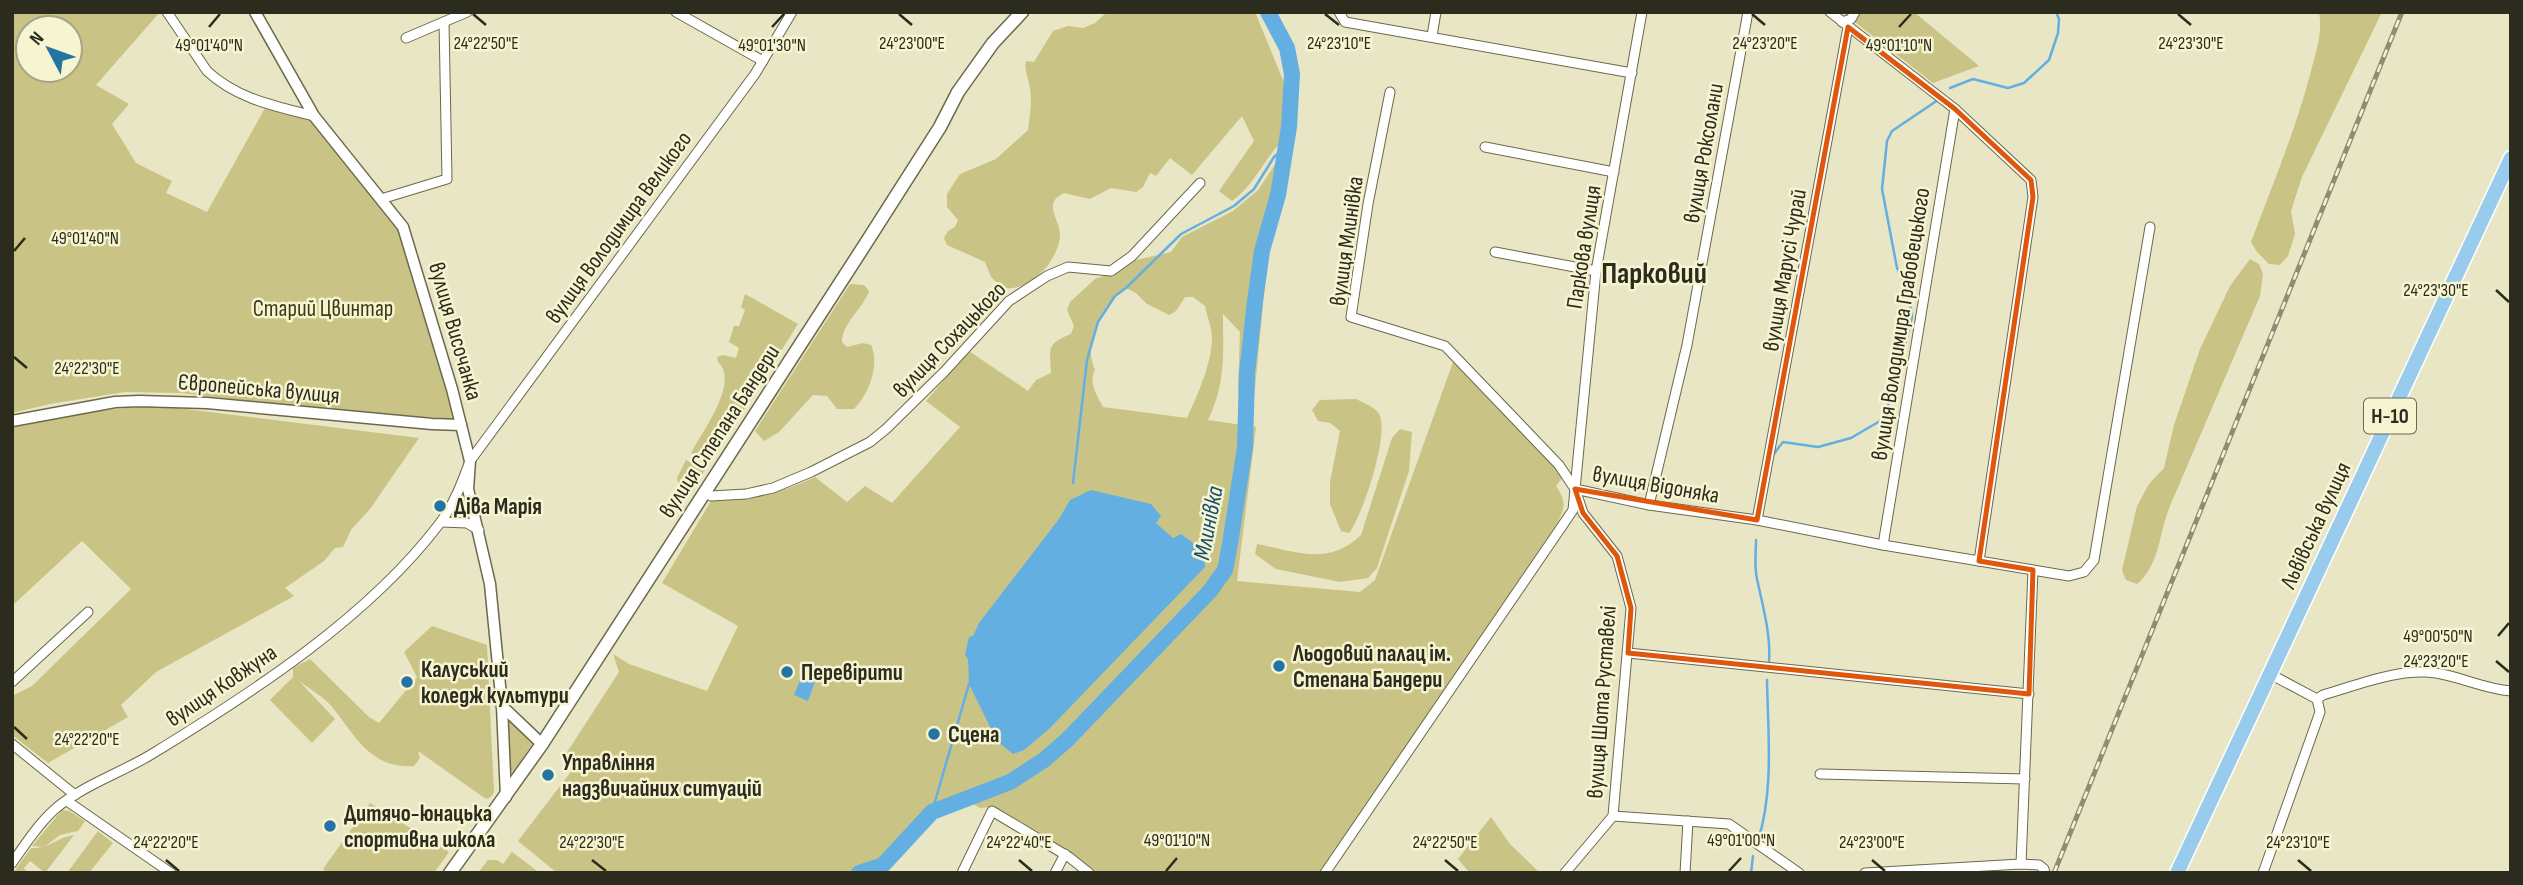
<svg xmlns="http://www.w3.org/2000/svg" width="2523" height="885" font-family="'Sofia Sans Condensed',sans-serif">
  <style>
    .green { fill: #c9c485; fill-rule: evenodd }
    .water { fill: #64afe2 }
    .lines { fill: none; stroke-linecap: round; stroke-linejoin: round }
    .stream { stroke: #64afe2; stroke-width: 2.5 }
    .river { stroke: #64afe2; stroke-width: 16 }
    .minor-casing { stroke: #6b694b; stroke-width: 11 }
    .tertiary-casing { stroke: #6b694b; stroke-width: 13 }
    .secondary-casing { stroke: #6b694b; stroke-width: 15 }
    .primary-casing { stroke: #fff; stroke-width: 17 }
    .minor { stroke: #fff; stroke-width: 9 }
    .tertiary { stroke: #fff; stroke-width: 10 }
    .secondary { stroke: #fff; stroke-width: 12 }
    .primary { stroke: #98cbec; stroke-width: 14 }
    .rail-casing { stroke: #8d8c74; stroke-width: 5 }
    .rail { stroke: #f6f4d1; stroke-width: 2.5; stroke-dasharray: 8; stroke-linecap: butt }
    .marked { fill: none; stroke: #df570d; stroke-width: 5; stroke-linejoin: round }
    .ticks { fill: none; stroke: #2b2b1e; stroke-width: 2.5 }
    .poi-dot { fill: #2374a5; stroke: #f6f4d1; stroke-width: 2.5 }
    .labels { text-anchor: middle; stroke-width: 5; stroke-linejoin: round; paint-order: stroke }
    .shield { fill: #f6f4d1; stroke: #686754; stroke-width: 2 }
    .shield-label { font-size: 21px; font-weight: bold; fill: #2b2b1e }
    .street-label { font-size: 23px; fill: #2b2b1e; stroke: #f6f4d1 }
    .park-label { font-size: 23px; fill: #3c3914; stroke: #f6f4d1 }
    .poi-label { font-size: 23px; font-weight: bold; fill: #2b2b1e; stroke: #f6f4d1; text-anchor: start }
    .water-label { font-size: 24px; font-style: italic; fill: #164f72; stroke: #f6f4d1 }
    .district-label { font-size: 30px; font-weight: bold; fill: #2b2b1e; stroke: #f6f4d1 }
    .ticks-label { font-size: 18px; text-anchor: middle; fill: #2b2b1e; stroke: #f6f4d1; stroke-width: 5; stroke-linejoin: round; paint-order: stroke }
  </style>
  <rect width="100%" height="100%" fill="#e8e6c4"/>
  <g class="green">
    <path d="M12,12H160L96,85L129,104L112,124L136,163L172,181L166,193L207,212L265,108L314,116L403,227L461,425L180,393L125,392L50,404L12,413ZM28,28H70V70H28Z"/>
    <path d="M1107,12H1255L1285,85L1281,142C1263,161 1254,185 1232,201L1219,191L1254,141L1242,116L1192,175L1170,158L1156,176L1150,173L1143,187L1136,192L1111,188L1090,199L1064,193C1059,196 1054,198 1053,205C1052,215 1061,226 1060,237C1057,262 1030,292 1003,288L991,277L985,262L947,245L944,238L948,231L955,227L958,220L947,207V194L960,174L996,159L1028,130C1030,115 1033,99 1029,84C1028,75 1024,71 1026,61L1034,62L1053,31L1068,26L1083,28L1095,23Z"/>
    <path d="M1842,12H1914L1979,66L1933,83Z"/>
    <path d="M2319,12H2382L2302,177L2291,211L2295,234L2288,256L2280,265L2269,264L2257,252L2251,242C2272,186 2296,129 2311,71C2316,51 2323,33 2319,12Z"/>
    <path d="M1280,157L1274,196L1259,242L1268,253L1254,398L1241,397L1238,388L1240,332L1223,314C1223,354 1226,383 1208,420L1256,427L1237,581L1360,592L1375,580L1453,362L1556,465L1563,477L1556,486C1567,502 1565,509 1556,525L1320,873H1094L1064,848L992,807L980,808L971,803L921,817L880,861L851,873H557L518,841L573,769L562,760L619,672L613,654L629,664L707,691L738,626L662,583L711,501C750,500 779,494 815,477L847,502L865,486L892,503L960,427L926,401L969,351L1028,391L1036,380L1051,373C1050,348 1046,344 1071,334L1074,326L1067,310L1070,302L1095,279L1111,273L1132,261L1171,252L1182,237L1233,211L1258,190ZM1126,288L1136,293L1147,304L1169,315L1176,311L1185,297H1193L1205,306C1207,316 1212,328 1212,339C1211,365 1198,394 1187,418L1103,407C1097,395 1088,383 1095,370C1093,365 1091,359 1091,354C1090,330 1108,301 1126,288Z"/>
    <path d="M2250,259L2259,264L2263,274L2260,296C2230,366 2200,436 2170,506C2159,532 2160,565 2137,584L2126,580L2122,570L2137,506L2149,484L2164,468L2174,425L2200,349L2230,286Z"/>
    <path d="M850,284L864,285L869,291C863,309 842,323 842,342L847,347L863,343L871,345C880,365 869,394 854,409H837L827,396L813,395L779,432L764,441L755,431Z"/>
    <path d="M745,294L798,324L711,462L691,453C702,432 740,382 718,362L717,357L723,355L736,358L739,348L729,342L734,326H739L745,310L741,307Z"/>
    <path d="M1356,399C1364,403 1375,407 1379,414C1390,433 1363,515 1349,533L1341,531L1330,504V482L1340,431L1330,423L1318,421L1312,410L1320,400Z"/>
    <path d="M161,406L419,438L370,509L351,530L343,547L335,548L324,561L285,588L294,596L156,672L121,705L128,717L48,763L12,735V696L32,686L131,589L82,541L12,606V427C62,416 110,407 161,406Z"/>
    <path d="M1400,429L1412,432L1409,471L1377,568L1368,578L1340,582L1276,569L1255,554L1257,544C1297,552 1329,566 1361,535L1392,438Z"/>
    <path d="M686,460L705,470L690,495L685,496L680,490L677,478Z"/>
    <path d="M432,626L487,645L494,792L491,797L486,799L418,751L420,758L414,766C371,769 356,737 333,708C324,697 310,689 299,681L335,719L312,743L270,700L293,677V668L310,659L369,717L379,723L417,677L404,652Z"/>
    <path d="M507,718H510L533,738V743L513,772L510,771Z"/>
    <path d="M370,803L449,852L434,873H327L323,869Z"/>
    <path d="M62,810L69,811L85,821L78,831L60,835L44,847L32,846Z"/>
    <path d="M1491,817L1510,844L1540,873H1470L1458,859Z"/>
    <path d="M98,831L113,843L89,873H67Z"/>
    <path d="M74,835L45,873L30,861L24,868L27,873H13L31,848C50,849 55,838 74,835Z"/>
    <path d="M512,852L540,873H478L488,860H497L503,864Z"/>
  </g>
  <g class="water">
    <path d="M1091,490L1151,504L1161,516L1156,523L1173,538L1181,534C1193,543 1205,549 1205,567L1050,728L1024,750L1013,754L997,741L969,684L968,659L965,655L969,637L973,636L979,623L1059,519L1070,500Z"/>
    <path d="M807,663L820,668L808,701L794,695Z"/>
  </g>
  <g class="lines">
    <g class="stream">
      <path d="M1950,88L1973,79L2008,88L2024,83L2049,60L2058,33L2059,19L2056,12"/>
      <path d="M1773,455L1783,442L1818,447L1851,438L1880,421L1892,397L1912,317L1909,294L1897,268L1882,189L1887,141L1892,131L1938,100"/>
      <path d="M1073,483L1087,360L1098,322L1115,296L1126,288L1181,234L1234,206L1254,189L1274,157L1287,146"/>
      <path d="M1756,540C1756,552 1754,567 1757,579C1763,607 1771,634 1769,663"/>
      <path d="M932,812L969,684"/>
      <path d="M1758,841C1774,790 1768,733 1767,680"/>
      <path d="M1751,873L1753,856"/>
    </g>
    <path class="river" d="M859,873L883,865L932,812L1010,782L1044,760L1068,739L1210,591L1225,570L1230,544L1245,447L1247,373L1255,301L1262,251L1278,195L1289,127L1292,74L1287,48L1268,12"/>
    <g class="minor-casing">
      <g id="minor">
        <path d="M167,12L207,71C237,99 275,106 314,116"/>
        <path d="M676,12L763,61"/>
        <path d="M1339,12L1345,22L1632,73"/>
        <path d="M1830,12L1955,109L2031,180L2033,197L1979,561"/>
        <path d="M1842,22L1851,19L1855,12"/>
        <path d="M1432,36L1436,12"/>
        <path d="M406,38L467,12"/>
        <path d="M1390,92L1368,204L1351,317L1445,346L1559,465L1575,489L1583,513L1617,556L1631,608L1613,816L1565,873"/>
        <path d="M1485,147L1614,172"/>
        <path d="M381,199L447,179L444,22"/>
        <path d="M1495,252L1596,271"/>
        <path d="M1575,489L1649,505L1757,520L1883,545L2069,576L2084,572L2094,560L2150,227"/>
        <path d="M705,492L711,496L746,494L773,488L811,472L870,442L886,429L944,372L1009,301L1047,276L1068,267L1111,271L1132,256L1200,183"/>
        <path d="M1649,505L1687,345L1748,12"/>
        <path d="M1757,520L1848,27"/>
        <path d="M441,522L467,523L479,530"/>
        <path d="M1883,545L1955,109"/>
        <path d="M1628,653L2029,694"/>
        <path d="M12,682L88,612"/>
        <path d="M2317,699L2323,695C2358,685 2398,668 2436,673C2462,677 2484,689 2511,691"/>
        <path d="M12,744L75,795"/>
        <path d="M1820,774L2025,779"/>
        <path d="M67,801L171,873"/>
        <path d="M1613,816L1729,824L1799,873"/>
        <path d="M12,863C25,845 38,824 55,809C83,785 121,773 152,754C252,693 369,617 440,523C454,504 462,483 470,461L755,74L792,12"/>
        <path d="M2021,864L2033,570"/>
        <path d="M962,873L992,811L1069,857L1089,873"/>
        <path d="M1055,873L1065,854"/>
        <path d="M1325,873L1573,510L1596,271L1642,12"/>
        <path d="M1685,873L1688,821"/>
        <path d="M1865,873L2021,864L2039,865L2044,869L2045,873"/>
        <path d="M2263,873L2320,712L2317,699L2270,674"/>
      </g>
    </g>
    <g class="tertiary-casing">
      <g id="tertiary">
        <path d="M255,12L314,116L403,227L452,389L470,461L468,489L490,584L502,706L506,797"/>
        <path d="M12,421L115,402L139,401L207,403L432,424L461,425"/>
        <path d="M502,706L542,744"/>
      </g>
    </g>
    <g class="secondary-casing">
      <path id="secondary" d="M450,873L542,744L866,243L940,127L958,92L993,43L1022,12"/>
    </g>
    <g class="primary-casing">
      <path id="primary" d="M2177,873L2511,158"/>
    </g>
    <use href="#minor" class="minor"/>
    <use href="#tertiary" class="tertiary"/>
    <use href="#secondary" class="secondary"/>
    <use href="#primary" class="primary"/>
    <g class="rail-casing">
      <path id="rail" d="M2054,873L2402,12"/>
    </g>
    <use href="#rail" class="rail"/>
  </g>
  <path class="marked" d="M1848,27L1955,109L2031,180L2033,197L1979,561L2033,570L2029,694L1628,653L1631,608L1617,556L1583,513L1575,489L1757,520Z"/>
  <path class="ticks" d="M473,14L486,25M899,14L912,25M1325,14L1339,25M1752,14L1765,25M2178,14L2191,25M209,27L220,14M772,27L784,14M1899,27L1911,14M14,251L25,238M2496,290L2509,302M14,357L27,368M2498,636L2509,623M2496,661L2509,672M14,727L27,739M166,860L179,871M592,860L606,871M1019,860L1032,871M1445,860L1458,871M1872,860L1885,871M2298,860L2311,871M1166,871L1177,858M1729,871L1741,858"/>
  <g class="poi-dot">
    <circle cx="440" cy="506" r="7"/>
    <circle cx="1279" cy="666" r="7"/>
    <circle cx="787" cy="672" r="7"/>
    <circle cx="407" cy="682" r="7"/>
    <circle cx="934" cy="734" r="7"/>
    <circle cx="548" cy="775" r="7"/>
    <circle cx="330" cy="826" r="7"/>
  </g>
  <g class="labels">
    <rect class="shield" x="2364" y="398.5" width="52" height="35" rx="5"/>
    <g class="shield-label">
      <text x="2390" y="423">Н-10</text>
    </g>
    <g class="street-label">
      <text transform="translate(1703 153) rotate(-80)" y="8">вулиця Роксолани</text>
      <text transform="translate(618 227) rotate(-54)" y="8">вулиця Володимира Великого</text>
      <text transform="translate(1346 241) rotate(-82)" y="8">вулиця Млинівка</text>
      <text transform="translate(1583 247) rotate(-81)" y="8">Паркова вулиця</text>
      <text transform="translate(1784 270) rotate(-80)" y="8">вулиця Марусі Чурай</text>
      <text transform="translate(1900 324) rotate(-81)" y="8">вулиця Володимира Грабовецького</text>
      <text transform="translate(456 331) rotate(74)" y="8">вулиця Височанка</text>
      <text transform="translate(949 339) rotate(-46)" y="8">вулиця Сохацького</text>
      <text transform="translate(259 388) rotate(5)" y="8">Європейська вулиця</text>
      <text transform="translate(719 431) rotate(-57)" y="8">вулиця Степана Бандери</text>
      <text transform="translate(1656 484) rotate(10)" y="8">вулиця Відоняка</text>
      <text transform="translate(2315 525) rotate(-65)" y="8">Львівська вулиця</text>
      <text transform="translate(221 685) rotate(-34)" y="8">вулиця Ковжуна</text>
      <text transform="translate(1601 702) rotate(-86)" y="8">вулиця Шота Руставелі</text>
    </g>
    <g class="park-label">
      <text x="323" y="316">Старий Цвинтар</text>
    </g>
    <g class="poi-label">
      <text x="454" y="514">Діва Марія</text>
      <text x="1293" y="661">Льодовий палац ім.<tspan x="1293" dy="26">Степана Бандери</tspan></text>
      <text x="421" y="677">Калуський<tspan x="421" dy="26">коледж культури</tspan></text>
      <text x="801" y="680">Перевірити</text>
      <text x="948" y="742">Сцена</text>
      <text x="562" y="770">Управління<tspan x="562" dy="26">надзвичайних ситуацій</tspan></text>
      <text x="344" y="821">Дитячо-юнацька<tspan x="344" dy="26">спортивна школа</tspan></text>
    </g>
    <g class="water-label">
      <text transform="translate(1208 523) rotate(-79)" y="8">Млинівка</text>
    </g>
    <g class="district-label">
      <text x="1654" y="283">Парковий</text>
    </g>
  </g>
  <g class="ticks-label">
    <text x="2191" y="49">24°23'30"E</text>
    <text x="486" y="49">24°22'50"E</text>
    <text x="912" y="49">24°23'00"E</text>
    <text x="1339" y="49">24°23'10"E</text>
    <text x="1765" y="49">24°23'20"E</text>
    <text x="209" y="51">49°01'40"N</text>
    <text x="772" y="51">49°01'30"N</text>
    <text x="1899" y="51">49°01'10"N</text>
    <text x="85" y="244">49°01'40"N</text>
    <text x="2436" y="296">24°23'30"E</text>
    <text x="87" y="374">24°22'30"E</text>
    <text x="2438" y="642">49°00'50"N</text>
    <text x="2436" y="667">24°23'20"E</text>
    <text x="87" y="745">24°22'20"E</text>
    <text x="1177" y="846">49°01'10"N</text>
    <text x="1741" y="846">49°01'00"N</text>
    <text x="166" y="848">24°22'20"E</text>
    <text x="592" y="848">24°22'30"E</text>
    <text x="1019" y="848">24°22'40"E</text>
    <text x="1445" y="848">24°22'50"E</text>
    <text x="1872" y="848">24°23'00"E</text>
    <text x="2298" y="848">24°23'10"E</text>
  </g>
  <rect width="2523" height="885" fill="none" stroke="#2b2b1e" stroke-width="28"/>
  <g transform="translate(49 49) rotate(311)"><circle r="33" fill="#f6f4d1" stroke="#a5a489" stroke-width="2"/>
  <path d="M0-5L12 26L0 18L-12 26Z" fill="#2374a5"/>
  <text y="-10" font-size="19" font-weight="bold" text-anchor="middle" fill="#2b2b1e">N</text>
  </g>
</svg>
